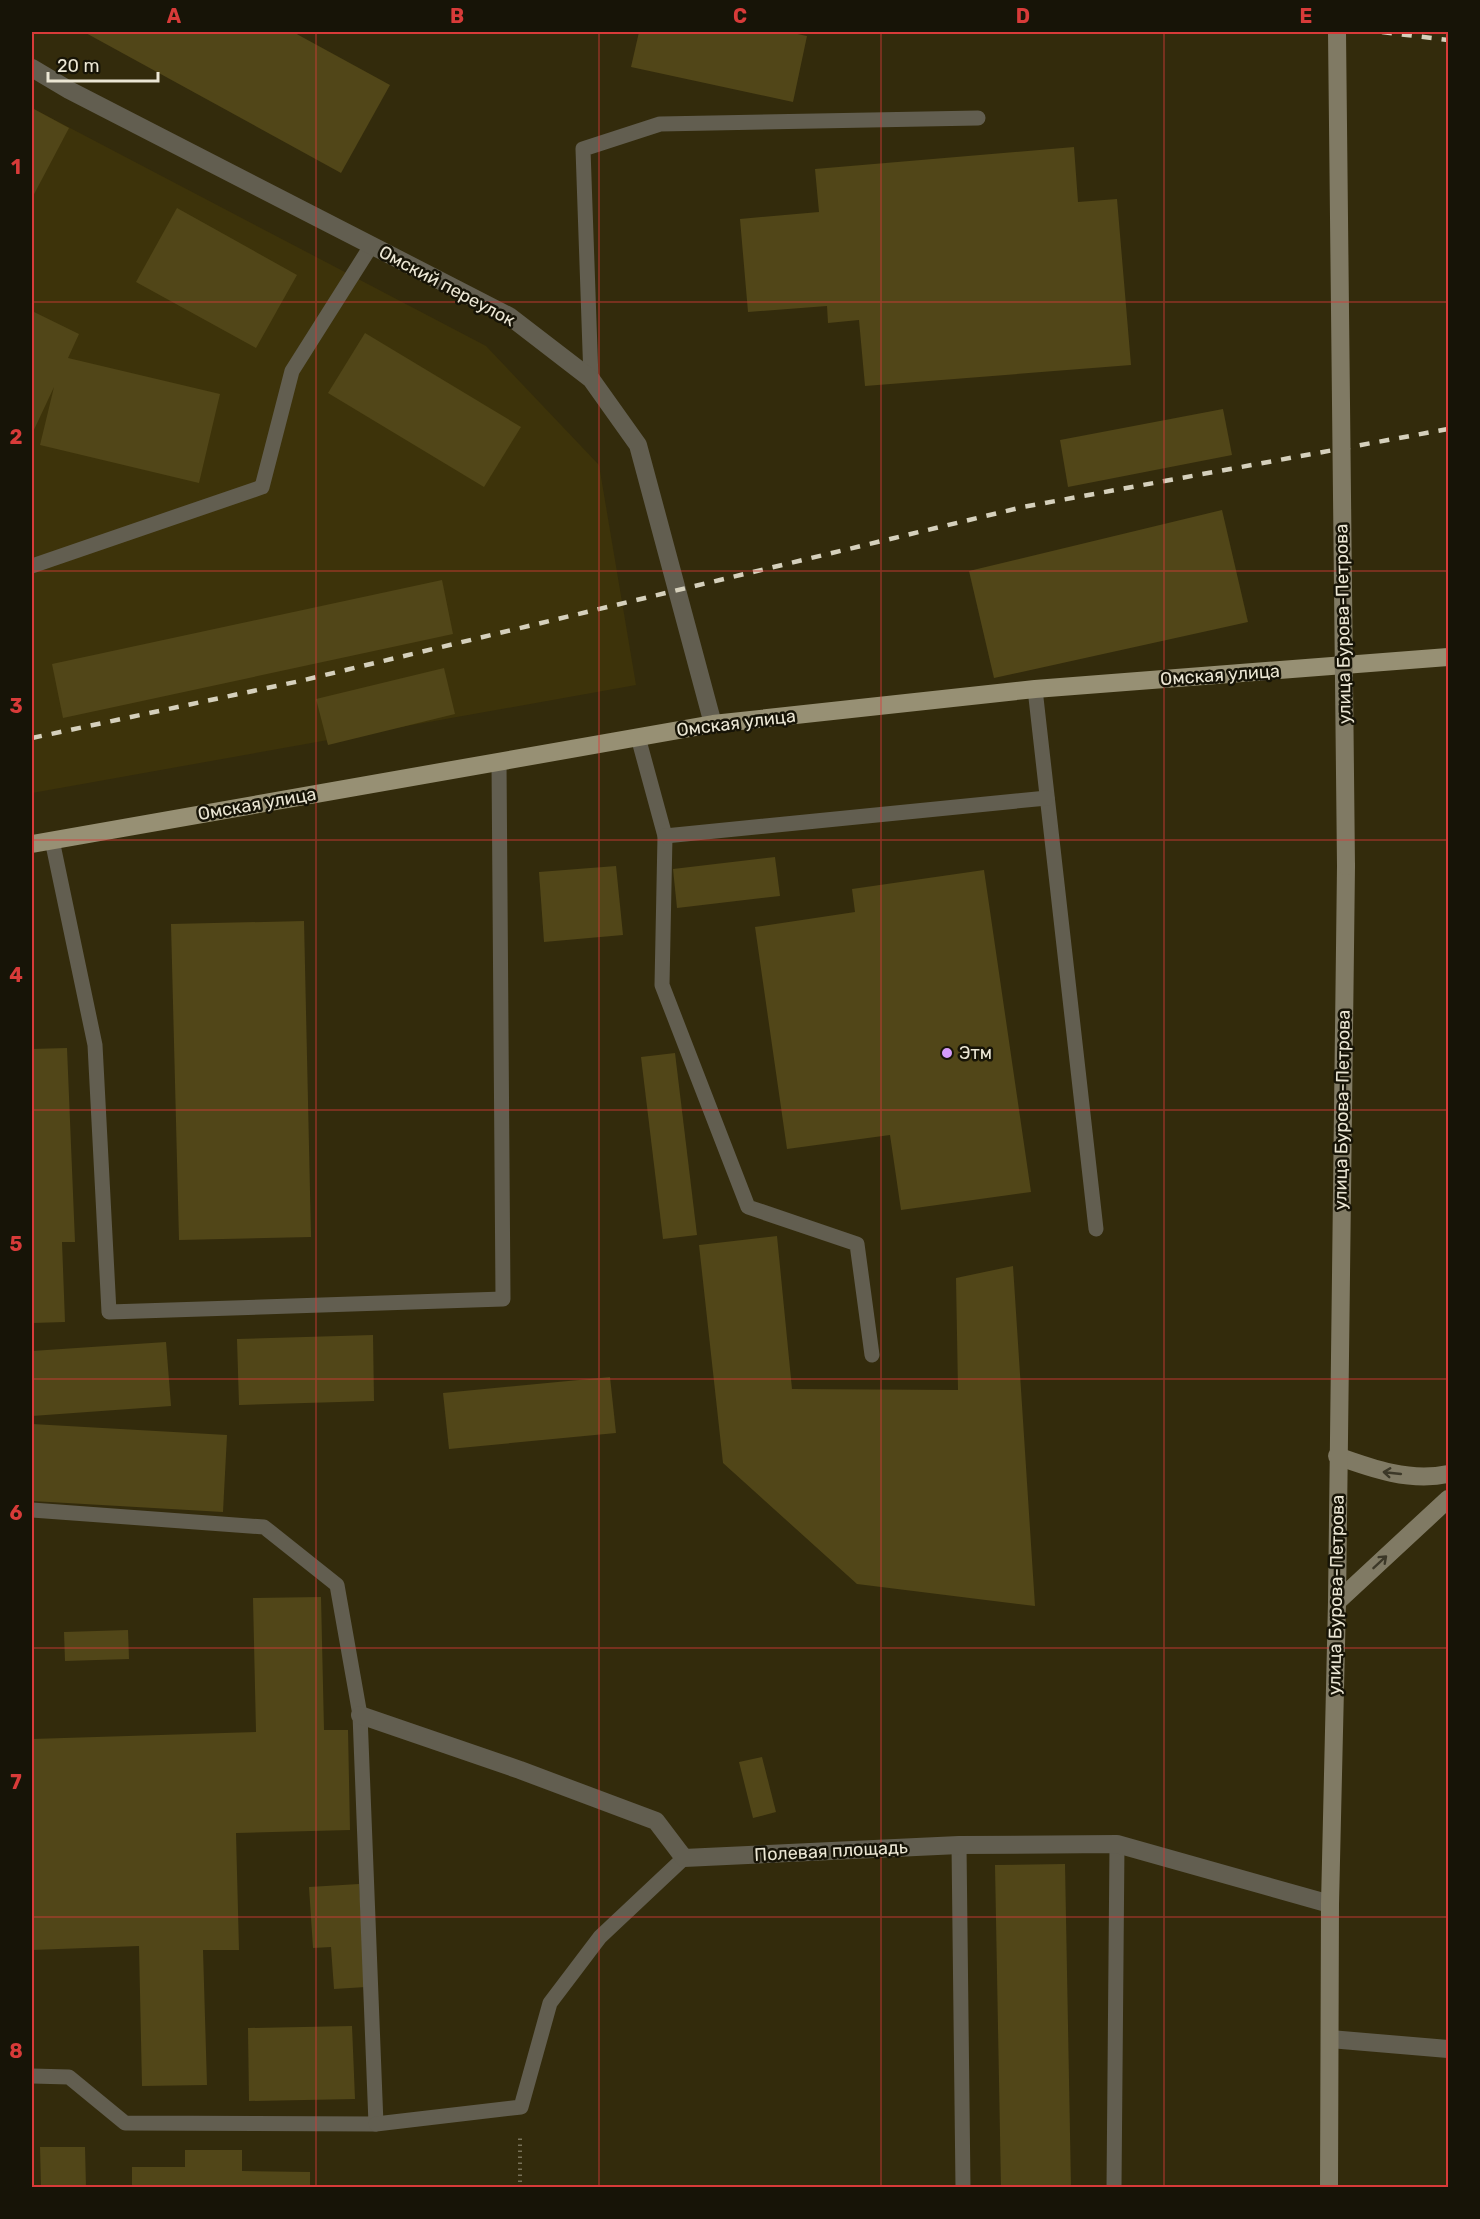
<svg xmlns="http://www.w3.org/2000/svg" width="1480" height="2219" font-family="Rubik,sans-serif">
  <style>
    .built { fill: #3d330a }
    .building { fill: #514618 }
    .lines { fill: none; stroke-linecap: round; stroke-linejoin: round }
    .path { stroke: #797258; stroke-width: 4; stroke-dasharray: 1.5 4.5; stroke-linecap: butt }
    .lane { stroke: #625e50; stroke-width: 15 }
    .street { stroke: #625e50; stroke-width: 18 }
    .secondary { stroke: #807a64; stroke-width: 18 }
    .primary { stroke: #979074; stroke-width: 18 }
    .rail { stroke: #d5d0bc; stroke-width: 4.5; stroke-dasharray: 10 10; stroke-linecap: butt }
    .secondary-bridge { stroke: #807a64; stroke-width: 18 }
    .oneway { stroke: #3c3828 }
    .grid { fill: none; stroke: #d83b39; stroke-width: 1.5; stroke-opacity: 0.55 }
    .poi-dot { fill: #d59bfb; stroke: #171407; stroke-width: 2 }
    .labels { text-anchor: middle; stroke-width: 5; stroke-linejoin: round; paint-order: stroke }
    .street-label { font-size: 18px; fill: #ebe6d4; stroke: #171407 }
    .poi-label { font-size: 18px; fill: #ebe6d4; stroke: #171407; text-anchor: start }
    .neatline { fill: none; stroke: #d83b39; stroke-width: 2 }
    .grid-label { font-size: 20px; text-anchor: middle; font-weight: bold; fill: #d83b39 }
  </style>
  <rect width="100%" height="100%" fill="#332b0c"/>
  <path class="built" d="M32,108L486,346L599,465L636,685L32,793Z"/>
  <g class="building">
    <path d="M84,32H293L390,85L341,173Z"/>
    <path d="M639,32H788L807,36L793,102L631,67Z"/>
    <path d="M32,108L69,128L32,198Z"/>
    <path d="M1074,147L1078,202L1117,199L1131,365L865,386L859,320L828,323L827,306L748,312L740,219L819,212L815,169Z"/>
    <path d="M177,208L297,275L256,348L136,282Z"/>
    <path d="M32,311L79,334L68,358L220,394L199,483L40,445L54,387L32,434Z"/>
    <path d="M365,333L521,427L484,487L328,393Z"/>
    <path d="M1223,409L1232,455L1068,487L1060,440Z"/>
    <path d="M1222,510L1248,622L994,678L969,571Z"/>
    <path d="M442,580L453,634L63,718L52,664Z"/>
    <path d="M444,668L455,714L328,745L316,699Z"/>
    <path d="M775,857L780,896L677,908L673,869Z"/>
    <path d="M616,866L623,935L544,942L539,872Z"/>
    <path d="M984,870L1031,1192L901,1210L890,1135L787,1149L755,927L855,912L852,889Z"/>
    <path d="M304,921L311,1237L179,1240L171,924Z"/>
    <path d="M67,1048L75,1242H62L65,1322L32,1323V1049Z"/>
    <path d="M675,1053L697,1235L663,1239L641,1057Z"/>
    <path d="M777,1236L792,1389L958,1390L956,1278L1013,1266L1035,1606L857,1584L723,1463L699,1245Z"/>
    <path d="M373,1335L374,1401L239,1405L237,1339Z"/>
    <path d="M166,1342L171,1406L32,1416V1351Z"/>
    <path d="M610,1377L616,1433L449,1449L443,1393Z"/>
    <path d="M32,1424L227,1435L223,1512L32,1501Z"/>
    <path d="M321,1597L324,1730H348L350,1830L236,1833L239,1950H203L207,2085L142,2086L139,1946L32,1950V1739L256,1732L253,1598Z"/>
    <path d="M128,1630L129,1659L65,1661L64,1632Z"/>
    <path d="M762,1757L776,1812L753,1818L739,1762Z"/>
    <path d="M1065,1864L1071,2188H1001L995,1865Z"/>
    <path d="M359,1884L366,1987L334,1989L331,1947L313,1948L309,1887Z"/>
    <path d="M352,2026L355,2099L249,2101L248,2028Z"/>
    <path d="M40,2147H85L86,2188H41Z"/>
    <path d="M185,2150H242V2171L310,2172V2185H422V2188H132V2167H185Z"/>
  </g>
  <g class="lines">
    <path class="path" d="M520,2188V2134"/>
    <g class="lane">
      <path d="M591,379L583,149L660,124L978,118"/>
      <path d="M32,566L262,487L292,371L371,246"/>
      <path d="M1035,689L1096,1229"/>
      <path d="M638,737L665,836L662,985L748,1207L857,1244L872,1355"/>
      <path d="M665,836L1047,798"/>
      <path d="M52,840L95,1045L109,1312L503,1299L499,762"/>
      <path d="M32,1510L264,1527L337,1585L360,1715L376,2124L125,2123L69,2077L32,2076"/>
      <path d="M959,1845L963,2188"/>
      <path d="M376,2124L521,2107L550,2003L600,1937L684,1858"/>
      <path d="M1114,2188L1117,1844"/>
    </g>
    <g class="street">
      <path d="M32,68L69,90L509,316L591,379L638,445L713,724"/>
      <path d="M360,1715L520,1770L656,1821L684,1858L959,1845L1117,1844L1330,1904"/>
      <path d="M1330,2039L1448,2049"/>
    </g>
    <g class="secondary">
      <path d="M1337,1456C1373,1469 1410,1482 1448,1474"/>
      <path d="M1337,1602L1448,1499"/>
      <path d="M1329,2188L1330,1904L1337,1602L1346,866"/>
    </g>
    <path class="primary" d="M32,844L713,724L1035,689L1448,657"/>
    <g class="rail">
      <path d="M1382,32L1448,40"/>
      <path d="M32,738L300,681L1023,507L1448,429"/>
    </g>
    <path class="secondary-bridge" d="M1337,32L1346,866"/>
  </g>
  <defs><path id="oneway-shaft" d="M-6 0H5M1.5-3L5.5 0L1.5 3" fill="none" stroke-width="1.6" stroke-linecap="round" stroke-linejoin="round" transform="scale(1.5)"/></defs>
  <g class="oneway">
    <use href="#oneway-shaft" transform="translate(1392 1473) rotate(-174)"/>
    <use href="#oneway-shaft" transform="translate(1380 1562) rotate(-43)"/>
  </g>
  <path class="grid" d="M316,32V2188M599,32V2188M881,32V2188M1164,32V2188M32,302H1448M32,571H1448M32,840H1448M32,1110H1448M32,1379H1448M32,1648H1448M32,1917H1448"/>
  <circle class="poi-dot" cx="947" cy="1053" r="6"/>
  <g class="labels">
    <g class="street-label">
      <text transform="translate(447 286) rotate(28)" y="6">Омский переулок</text>
      <text transform="translate(1343 624) rotate(-91)" y="6">улица Бурова-Петрова</text>
      <text transform="translate(1220 675) rotate(-4)" y="6">Омская улица</text>
      <text transform="translate(736 723) rotate(-7)" y="6">Омская улица</text>
      <text transform="translate(257 804) rotate(-10)" y="6">Омская улица</text>
      <text transform="translate(1342 1110) rotate(-89)" y="6">улица Бурова-Петрова</text>
      <text transform="translate(1336 1595) rotate(-89)" y="6">улица Бурова-Петрова</text>
      <text transform="translate(831 1851) rotate(-3)" y="6">Полевая площадь</text>
    </g>
    <g class="poi-label">
      <text x="959" y="1059">Этм</text>
    </g>
  </g>
  <rect width="1480" height="2219" fill="none" stroke="#171407" stroke-width="66"/>
  <path d="M48 72v9h110v-9" fill="none" stroke="#ebe6d4" stroke-width="3"/>
  <text x="57" y="72" font-size="18" fill="#ebe6d4" stroke="#171407" stroke-width="4.5" paint-order="stroke">20 m</text>
  <rect x="33" y="33" width="1414" height="2153" class="neatline"/>
  <g class="grid-label">
    <text x="174" y="23">A</text>
    <text x="457" y="23">B</text>
    <text x="740" y="23">C</text>
    <text x="1023" y="23">D</text>
    <text x="1306" y="23">E</text>
    <text x="16" y="174">1</text>
    <text x="16" y="444">2</text>
    <text x="16" y="713">3</text>
    <text x="16" y="982">4</text>
    <text x="16" y="1251">5</text>
    <text x="16" y="1520">6</text>
    <text x="16" y="1789">7</text>
    <text x="16" y="2058">8</text>
  </g>
</svg>
